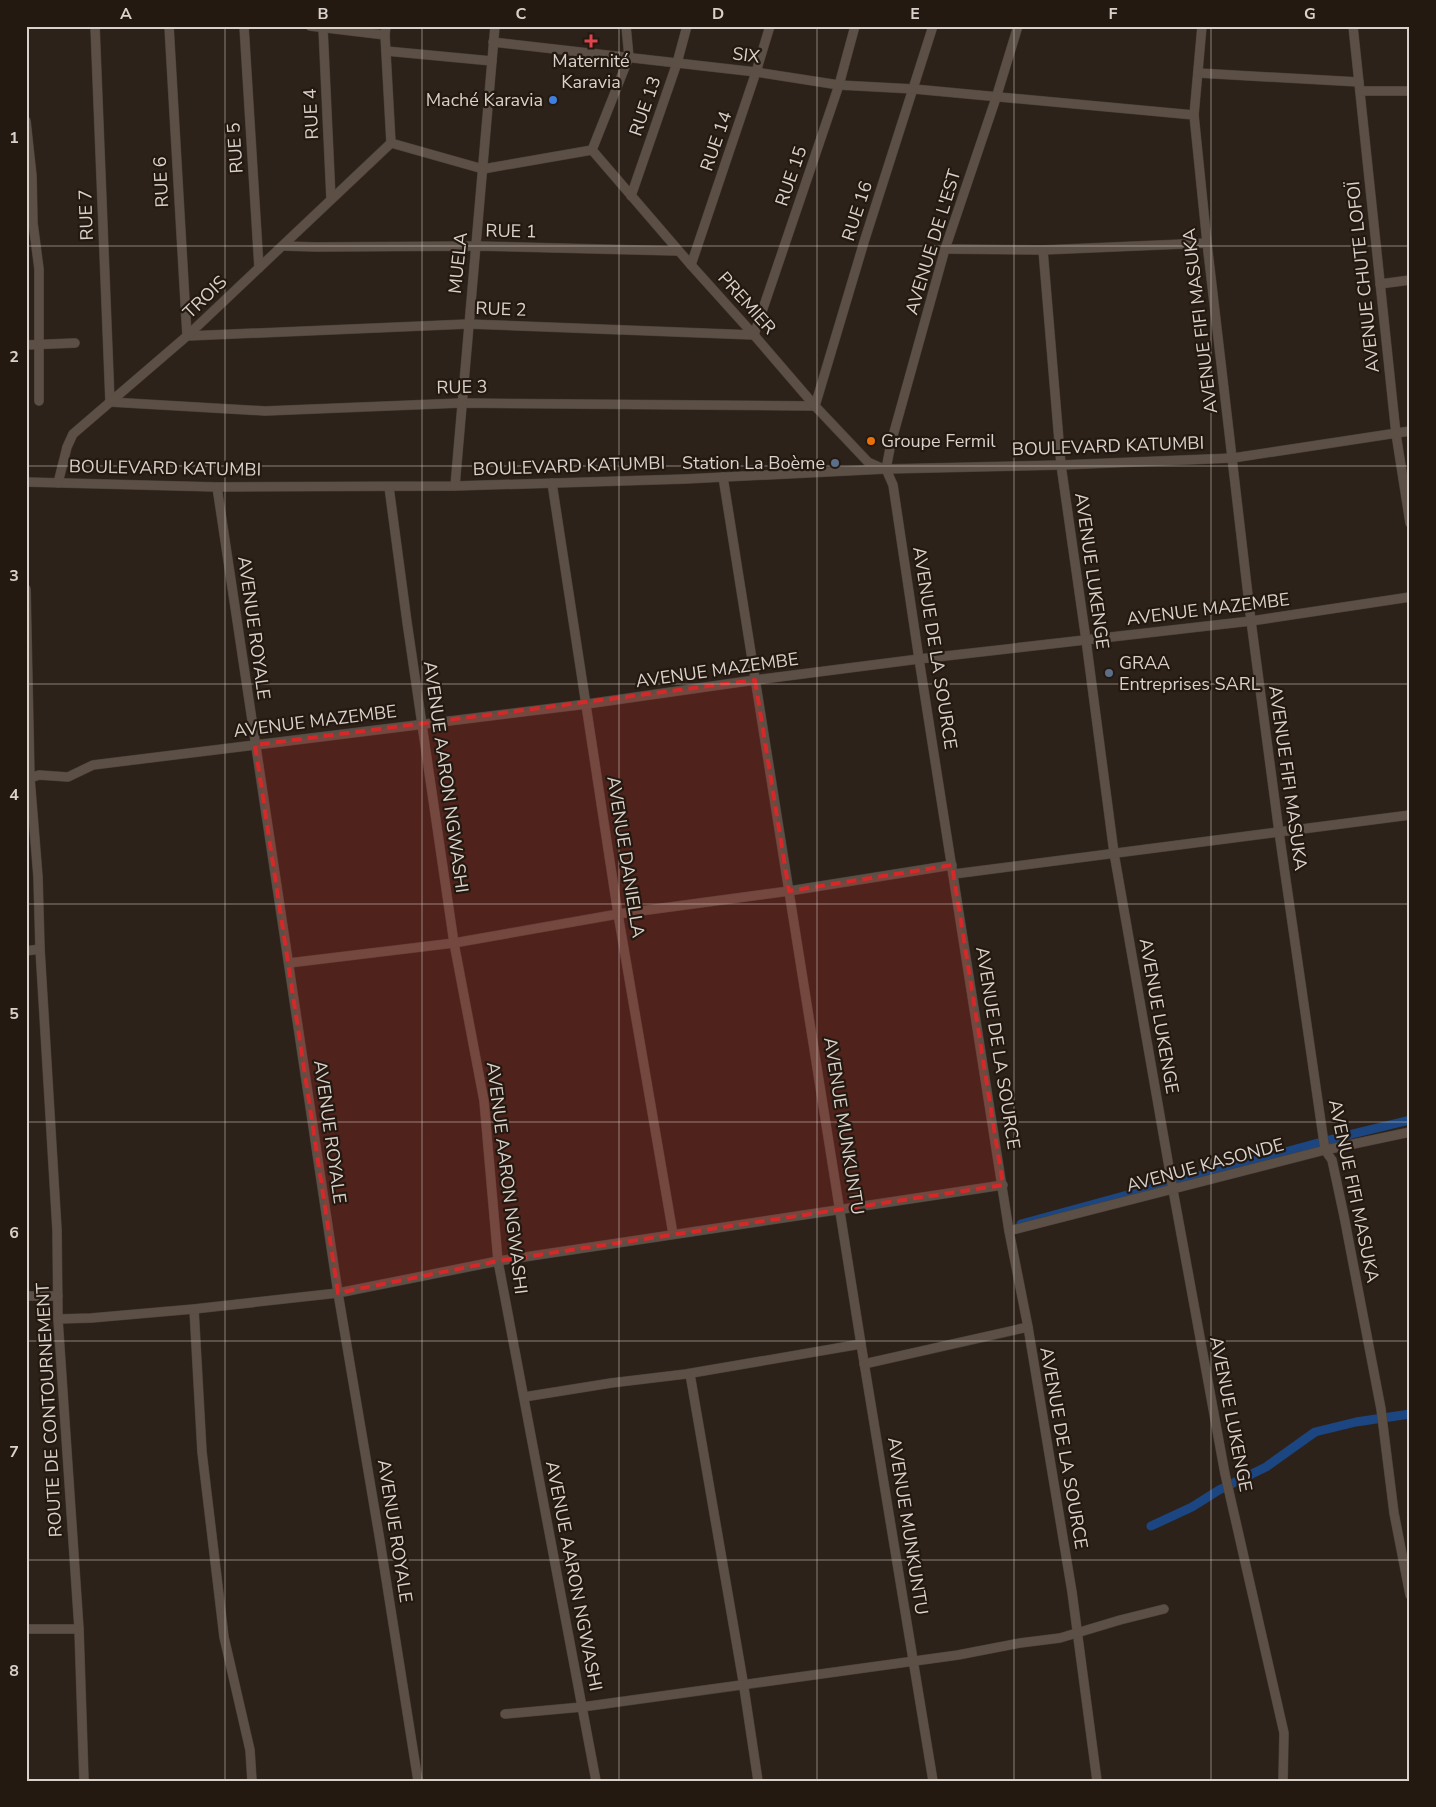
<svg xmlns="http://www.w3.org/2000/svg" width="1436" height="1807" font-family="'Nunito Sans',sans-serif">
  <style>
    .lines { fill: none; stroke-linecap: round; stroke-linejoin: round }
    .canal { stroke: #1c4681; stroke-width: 9 }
    .minor-casing { stroke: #483f38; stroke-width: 10 }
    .minor { stroke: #5c4f45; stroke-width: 9 }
    .marked { fill: #d62828; fill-opacity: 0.2; stroke: #d62828; stroke-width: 4; stroke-dasharray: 10 6; stroke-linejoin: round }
    .grid { fill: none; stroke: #d9d1cb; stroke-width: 1; stroke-opacity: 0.55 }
    .health-dot { fill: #e0444e; stroke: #241910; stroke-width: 2 }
    .shop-dot { fill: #3f7fe0; stroke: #241910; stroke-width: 2 }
    .food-dot { fill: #e8710a; stroke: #241910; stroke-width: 2 }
    .service-dot { fill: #5c6f8a; stroke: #241910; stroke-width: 2 }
    .labels { text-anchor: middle; stroke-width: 4.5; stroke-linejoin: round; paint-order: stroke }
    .street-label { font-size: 18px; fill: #d9d1cb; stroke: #241910 }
    .poi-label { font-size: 18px; fill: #d9d1cb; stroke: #241910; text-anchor: end }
    .neatline { fill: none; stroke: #d9d1cb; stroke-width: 2 }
    .grid-label { font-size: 16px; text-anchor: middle; font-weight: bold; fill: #d9d1cb }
  </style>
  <rect width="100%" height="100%" fill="#2d221a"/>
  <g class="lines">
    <g class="canal">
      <path d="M1021,1224L1344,1136L1410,1120"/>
      <path d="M1151,1526L1192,1507L1219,1490L1266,1467L1315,1432L1356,1422L1410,1414"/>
    </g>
    <g class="minor-casing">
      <g id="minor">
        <path d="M95,26L110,402L265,411L461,403L815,406L864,242L933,26"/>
        <path d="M169,26L187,336L468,324L754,335L839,85L855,26"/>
        <path d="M244,26L259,268"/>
        <path d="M310,26L385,35"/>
        <path d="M386,26L385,35L391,143L483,169L592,150L629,57L626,26"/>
        <path d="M1202,26L1194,115L1207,243L1251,621L1279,832L1325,1150L1332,1160L1344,1216L1381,1409L1394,1513L1410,1595"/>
        <path d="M1353,26L1396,434L1410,523"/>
        <path d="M323,28L331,199"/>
        <path d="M493,42L756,72L839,85L914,89L1194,115"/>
        <path d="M386,51L492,61"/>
        <path d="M1198,73L1359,82"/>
        <path d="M1360,91H1410"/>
        <path d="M26,121L32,176L33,223L39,269V401"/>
        <path d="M592,150L691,265L754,335L815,406L868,462L884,469"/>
        <path d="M631,196L677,63L687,26"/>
        <path d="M284,246L316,247L476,246L678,251"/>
        <path d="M945,249L1043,250L1207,243"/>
        <path d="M1043,250L1061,465L1086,640L1114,853L1173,1190L1225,1474L1284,1733L1283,1781"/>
        <path d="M691,265L756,72L770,26"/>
        <path d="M1380,284L1410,280"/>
        <path d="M26,345L75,343"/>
        <path d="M886,469L893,485L919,659L1009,1231L1028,1327L1072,1592L1097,1781"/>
        <path d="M886,469L891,443L945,249L996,98L1018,26"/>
        <path d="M723,477L861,1344L933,1781"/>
        <path d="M26,482L217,487L455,486L685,479L886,469L1061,465L1233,458L1410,431"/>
        <path d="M58,483L67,447L73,434L187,336L391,143"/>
        <path d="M552,483L618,914L673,1234"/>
        <path d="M455,486L495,26"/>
        <path d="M217,487L338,1293L380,1541L418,1781"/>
        <path d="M389,487L407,622L454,943L484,1101L498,1261L596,1781"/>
        <path d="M26,589L30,778L38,877L40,949L57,1230L58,1319L79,1629L84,1781"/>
        <path d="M30,778L39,775L68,777L93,765L587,704L755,680L919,659L1251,621L1410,597"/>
        <path d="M954,874L1410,815"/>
        <path d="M26,951L40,949"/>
        <path d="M289,963L454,943L618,914L789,891L952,865"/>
        <path d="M1009,1231L1325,1150L1410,1132"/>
        <path d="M26,1296H58"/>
        <path d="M194,1309L202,1452L224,1637L250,1750L252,1781"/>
        <path d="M58,1319L91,1318L194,1309L338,1293L498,1261L1003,1185"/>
        <path d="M864,1364L1028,1327"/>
        <path d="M690,1374L743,1681L758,1781"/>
        <path d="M524,1397L611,1383L686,1374L861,1344"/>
        <path d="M26,1629H79"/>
        <path d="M505,1714L582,1707L958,1655L1020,1643L1060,1638L1120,1620L1164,1609"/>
      </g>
    </g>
    <use href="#minor" class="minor"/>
  </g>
  <path class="marked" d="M755,680L789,891L952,865L1003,1185L498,1261L338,1293L255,745Z"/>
  <path class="grid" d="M225,26V1781M422,26V1781M619,26V1781M817,26V1781M1014,26V1781M1211,26V1781M26,246H1410M26,466H1410M26,684H1410M26,904H1410M26,1122H1410M26,1341H1410M26,1560H1410"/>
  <path class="health-dot" d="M588.5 33.5h5v5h5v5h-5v5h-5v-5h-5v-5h5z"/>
  <circle class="shop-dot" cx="553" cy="100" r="5"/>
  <circle class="food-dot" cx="871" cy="441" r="5"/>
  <g class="service-dot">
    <circle cx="835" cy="463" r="5"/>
    <circle cx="1109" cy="673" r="5"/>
  </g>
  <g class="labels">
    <g class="street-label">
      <text transform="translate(746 55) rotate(7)" y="6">SIX</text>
      <text transform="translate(645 106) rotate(-71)" y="6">RUE 13</text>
      <text transform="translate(311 114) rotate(-93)" y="6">RUE 4</text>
      <text transform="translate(716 141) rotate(-71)" y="6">RUE 14</text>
      <text transform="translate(235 148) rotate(-94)" y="6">RUE 5</text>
      <text transform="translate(791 176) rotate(-71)" y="6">RUE 15</text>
      <text transform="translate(161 182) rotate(-93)" y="6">RUE 6</text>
      <text transform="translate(857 211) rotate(-72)" y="6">RUE 16</text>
      <text transform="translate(86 215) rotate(-92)" y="6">RUE 7</text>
      <text transform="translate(511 231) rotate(1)" y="6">RUE 1</text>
      <text transform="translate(933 242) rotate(-73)" y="6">AVENUE DE L'EST</text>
      <text transform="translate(458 263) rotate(-84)" y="6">MUELA</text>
      <text transform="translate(1363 277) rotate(-96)" y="6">AVENUE CHUTE LOFOÏ</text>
      <text transform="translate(205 297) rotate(-44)" y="6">TROIS</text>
      <text transform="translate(747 303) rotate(48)" y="6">PREMIER</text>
      <text transform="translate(501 309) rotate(2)" y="6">RUE 2</text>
      <text transform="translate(1200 321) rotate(-97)" y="6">AVENUE FIFI MASUKA</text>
      <text transform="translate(462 387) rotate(-1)" y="6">RUE 3</text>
      <text transform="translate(1108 446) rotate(-2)" y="6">BOULEVARD KATUMBI</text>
      <text transform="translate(569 466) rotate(-2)" y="6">BOULEVARD KATUMBI</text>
      <text transform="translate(165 468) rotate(1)" y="6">BOULEVARD KATUMBI</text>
      <text transform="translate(1092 571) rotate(82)" y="6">AVENUE LUKENGE</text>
      <text transform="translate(1208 609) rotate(-7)" y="6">AVENUE MAZEMBE</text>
      <text transform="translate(254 628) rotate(82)" y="6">AVENUE ROYALE</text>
      <text transform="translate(935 648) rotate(81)" y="6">AVENUE DE LA SOURCE</text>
      <text transform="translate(717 670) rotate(-8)" y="6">AVENUE MAZEMBE</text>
      <text transform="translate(315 721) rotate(-7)" y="6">AVENUE MAZEMBE</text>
      <text transform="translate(446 777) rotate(82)" y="6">AVENUE AARON NGWASHI</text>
      <text transform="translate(1288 778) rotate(82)" y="6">AVENUE FIFI MASUKA</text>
      <text transform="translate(626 857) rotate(81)" y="6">AVENUE DANIELLA</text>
      <text transform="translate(1159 1016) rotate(80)" y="6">AVENUE LUKENGE</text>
      <text transform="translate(998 1048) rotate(81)" y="6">AVENUE DE LA SOURCE</text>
      <text transform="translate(844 1126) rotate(81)" y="6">AVENUE MUNKUNTU</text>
      <text transform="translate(330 1132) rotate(82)" y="6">AVENUE ROYALE</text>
      <text transform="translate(1205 1165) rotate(-15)" y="6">AVENUE KASONDE</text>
      <text transform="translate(507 1178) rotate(83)" y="6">AVENUE AARON NGWASHI</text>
      <text transform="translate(1354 1191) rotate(78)" y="6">AVENUE FIFI MASUKA</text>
      <text transform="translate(49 1410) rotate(-93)" y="6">ROUTE DE CONTOURNEMENT</text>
      <text transform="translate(1231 1414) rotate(79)" y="6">AVENUE LUKENGE</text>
      <text transform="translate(1064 1448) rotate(80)" y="6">AVENUE DE LA SOURCE</text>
      <text transform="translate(908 1526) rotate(81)" y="6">AVENUE MUNKUNTU</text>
      <text transform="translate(395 1531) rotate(81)" y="6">AVENUE ROYALE</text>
      <text transform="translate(574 1576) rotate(79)" y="6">AVENUE AARON NGWASHI</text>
    </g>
    <g class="poi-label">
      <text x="591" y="67" text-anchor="middle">Maternité<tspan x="591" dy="21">Karavia</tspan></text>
      <text x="543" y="106">Maché Karavia</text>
      <text x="881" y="447" text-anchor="start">Groupe Fermil</text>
      <text x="825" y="469">Station La Boème</text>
      <text x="1119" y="669" text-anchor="start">GRAA<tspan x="1119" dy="21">Entreprises SARL</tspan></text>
    </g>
  </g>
  <rect width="1436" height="1807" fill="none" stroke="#241910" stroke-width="55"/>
  <rect x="28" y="28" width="1380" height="1752" class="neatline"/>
  <g class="grid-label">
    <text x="126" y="19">A</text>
    <text x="323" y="19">B</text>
    <text x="521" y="19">C</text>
    <text x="718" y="19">D</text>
    <text x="915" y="19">E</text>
    <text x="1113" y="19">F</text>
    <text x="1310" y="19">G</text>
    <text x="14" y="143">1</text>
    <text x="14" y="362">2</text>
    <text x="14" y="581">3</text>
    <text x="14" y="800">4</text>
    <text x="14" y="1019">5</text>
    <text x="14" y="1238">6</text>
    <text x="14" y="1457">7</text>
    <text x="14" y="1676">8</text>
  </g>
</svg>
